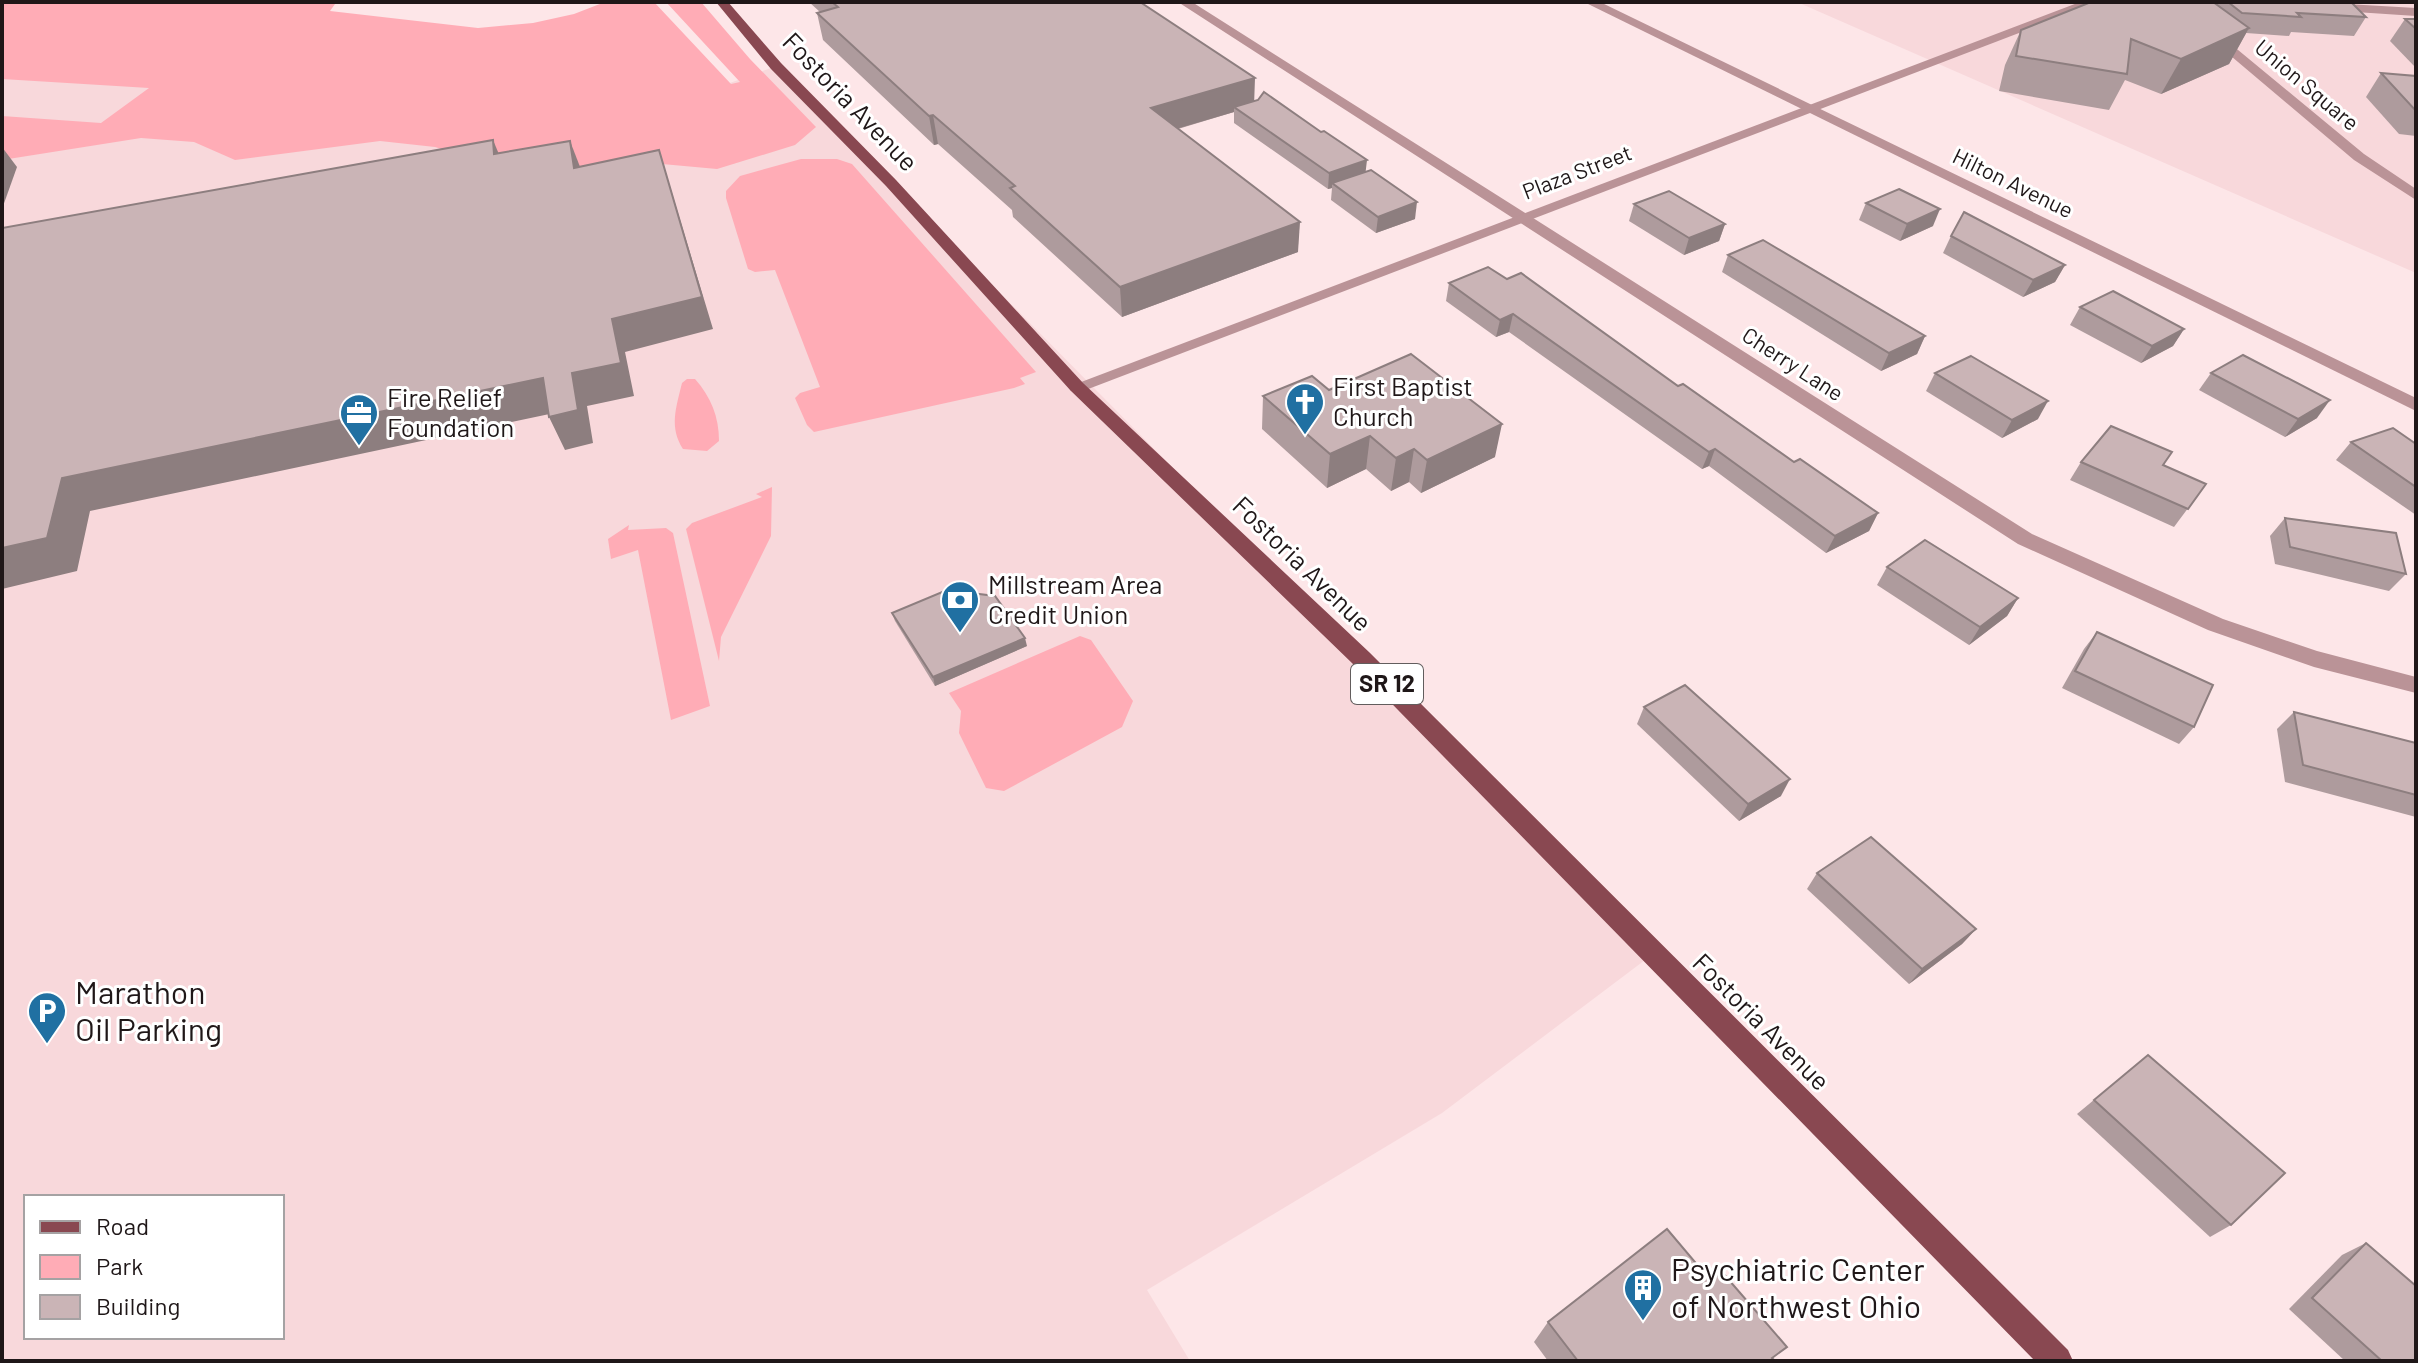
<svg xmlns="http://www.w3.org/2000/svg" width="2418" height="1363" font-family="Barlow,sans-serif">
  <style>
    .built { fill: #f8d8db; fill-rule: evenodd }
    .green { fill: #ffacb6 }
    .lines { fill: none; stroke-linecap: round; stroke-linejoin: round }
    .minor { fill: #ba9397; fill-rule: evenodd }
    .tertiary { fill: #ba9397; fill-rule: evenodd }
    .primary { fill: #894851; fill-rule: evenodd }
    .wall { fill: #ae9b9d }
    .shaded-wall { fill: #8d7e7f }
    .building { fill: #cab4b6; stroke: #8d7e7f; stroke-width: 2 }
    .labels { text-anchor: middle; stroke-width: 6; stroke-linejoin: round; paint-order: stroke }
    .far-street-label { font-size: 22px; fill: #1f1718; stroke: #fff }
    .shield { fill: #fff; stroke: #625d5d; stroke-width: 2 }
    .shield-label { font-size: 24px; font-weight: bold; fill: #1f1718 }
    .street-label { font-size: 26px; fill: #1f1718; stroke: #fff }
    .poi-label { font-size: 26px; fill: #1f1718; stroke: #fff; text-anchor: start }
    .near-poi-label { font-size: 32px; fill: #1f1718; stroke: #fff; text-anchor: start }
  </style>
  <rect width="100%" height="100%" fill="#fde6e8"/>
  <g class="built">
    <path d="M1797,2H2416V273L2096,133Z"/>
    <path d="M2,23L727,84L776,66L1653,954L1442,1113L1147,1290L1190,1361H2ZM26,1197H282V1337H26Z"/>
  </g>
  <g class="green">
    <path d="M2,2H320L335,4L330,11L478,28L533,23L574,14L605,2H654L731,84L740,82L666,2H701L750,59L816,127L795,145L717,169L651,163L582,176L473,158L435,147L380,141L235,160L194,142L141,138L2,160V116L101,123L149,88L2,79Z"/>
    <path d="M801,159H837L852,164L1036,372L1020,378L1025,384L1014,388L814,432L807,425L795,398L800,393L820,387L775,270L755,272L748,269L726,198V191L740,176Z"/>
    <path d="M687,379H695C711,397 719,417 719,441L707,451L683,449C669,427 676,408 682,383Z"/>
    <path d="M772,487L771,536L721,637L719,661L686,529L692,523L762,497L756,494Z"/>
    <path d="M629,525L628,530L666,528L673,533L710,706L671,720L638,550L611,559L608,539Z"/>
    <path d="M1080,636L1091,640L1133,701L1122,727L1004,791L986,788L959,733L961,711L949,693Z"/>
  </g>
  <g class="lines">
    <g class="minor">
      <path d="M1178,2H1192L2032,534L2223,619L2317,651L2416,677V693L2314,667L2208,630L2018,544Z"/>
      <path d="M1584,2H1600L2416,398V411Z"/>
      <path d="M2167,2H2180L2364,154L2416,189V200L2354,160Z"/>
    </g>
    <g class="tertiary">
      <path d="M2080,2H2100L1083,391H1071L1068,387Z"/>
      <path d="M2329,3L2416,8V16L2325,10V4Z"/>
    </g>
    <path class="primary" d="M716,2H728L781,63L896,180L1083,383L1369,652L2068,1350L2073,1361H2035L1353,664L1071,391L886,186L771,69Z"/>
  </g>
  <g class="wall">
    <path d="M809,2H1140L1254,101L1366,172L1415,219L1376,233L1331,200L1332,188L1328,189L1234,123V112L1178,129L1298,252L1122,317L1013,217L1012,210L938,144L934,145L823,40L817,13L820,12Z"/>
    <path d="M2091,2H2351L2366,17L2354,36L2291,32L2289,36L2246,33L2229,64L2161,94L2125,80L2109,110L1999,91L2005,65L2021,30Z"/>
    <path d="M2405,19H2416V68L2390,41Z"/>
    <path d="M2381,73L2416,76V136L2399,134L2366,97Z"/>
    <path d="M1866,203L1933,226L1900,241L1859,220Z"/>
    <path d="M1634,204L1725,224L1719,241L1684,255L1629,221Z"/>
    <path d="M1951,236L2065,265L2055,282L2023,297L1943,253Z"/>
    <path d="M1728,255L1925,336L1917,354L1881,371L1722,272Z"/>
    <path d="M1507,279L1678,386L1794,462L1878,513L1869,531L1826,553L1709,466L1702,469L1509,332L1496,337L1446,301L1449,283Z"/>
    <path d="M2080,307L2184,329L2173,346L2141,363L2070,325Z"/>
    <path d="M1935,373L2038,419L2002,438L1926,391Z"/>
    <path d="M2211,373L2317,418L2285,437L2199,390Z"/>
    <path d="M1329,390L1495,457L1421,493L1409,482L1391,491L1366,469L1327,488L1262,429L1263,396Z"/>
    <path d="M2351,442L2416,444V515L2336,460Z"/>
    <path d="M2081,462L2163,465L2206,484L2174,527L2070,480Z"/>
    <path d="M2285,518L2406,574L2389,591L2275,564L2270,536Z"/>
    <path d="M1887,567L2018,598L2007,616L1969,645L1877,585Z"/>
    <path d="M892,613L1027,646L935,686L895,621Z"/>
    <path d="M2097,632L2194,727L2179,744L2062,688L2084,649Z"/>
    <path d="M1644,707L1781,796L1739,821L1637,724Z"/>
    <path d="M2294,712L2416,743V817L2285,782L2277,729Z"/>
    <path d="M1817,873L1976,929L1962,944L1909,984L1807,889Z"/>
    <path d="M2148,1055L2231,1225L2210,1237L2077,1114Z"/>
    <path d="M2366,1243L2416,1361H2345L2289,1309L2342,1255Z"/>
    <path d="M1548,1322L1772,1358L1775,1361H1548L1534,1342Z"/>
  </g>
  <g class="shaded-wall">
    <path d="M2249,28L2229,64L2161,94L2181,59Z"/>
    <path d="M1255,78L1254,106L1234,107V112L1152,136L1151,108Z"/>
    <path d="M933,115L938,144L934,145L929,116Z"/>
    <path d="M493,140L506,171L494,154Z"/>
    <path d="M570,141L582,172L574,168Z"/>
    <path d="M2,147L17,167L2,209Z"/>
    <path d="M659,150L713,329L625,352L634,396L587,406L593,443L565,450L549,417L572,373L612,319Z"/>
    <path d="M1367,160L1365,177L1332,183V188L1328,189L1329,173Z"/>
    <path d="M1417,202L1415,219L1376,233L1378,217Z"/>
    <path d="M1940,209L1933,226L1900,241L1907,224Z"/>
    <path d="M1300,222L1298,252L1122,317L1120,287Z"/>
    <path d="M1725,224L1719,241L1684,255L1689,238Z"/>
    <path d="M2065,265L2055,282L2023,297L2033,280Z"/>
    <path d="M1513,314L1509,332L1496,337L1500,320Z"/>
    <path d="M2184,329L2173,346L2141,363L2152,346Z"/>
    <path d="M1925,336L1917,354L1881,371L1889,353Z"/>
    <path d="M543,378L559,412L90,511L77,571L2,589V548L62,478Z"/>
    <path d="M2330,400L2317,418L2285,437L2298,419Z"/>
    <path d="M2048,401L2038,419L2002,438L2012,420Z"/>
    <path d="M1502,424L1495,457L1421,493L1427,460Z"/>
    <path d="M1370,436L1366,469L1327,488L1330,454Z"/>
    <path d="M1414,449L1409,482L1391,491L1396,458Z"/>
    <path d="M1715,449L1709,466L1702,469L1709,452Z"/>
    <path d="M1878,513L1869,531L1826,553L1835,536Z"/>
    <path d="M2018,598L2007,616L1969,645L1980,627Z"/>
    <path d="M1025,638L1027,646L935,686L933,677Z"/>
    <path d="M1790,779L1781,796L1739,821L1748,804Z"/>
    <path d="M1976,929L1962,944L1909,984L1922,969Z"/>
  </g>
  <g class="building">
    <path d="M832,2H1140L1255,78L1151,108L1300,222L1120,287L1010,188L1015,186L933,115L929,116L817,13L838,7Z"/>
    <path d="M2091,2H2213L2249,28L2181,59L2131,39L2127,74L2016,56L2021,30Z"/>
    <path d="M2228,2H2351L2366,17L2297,13L2301,17L2242,13Z"/>
    <path d="M2405,19H2416V29Z"/>
    <path d="M2381,73L2416,76V111Z"/>
    <path d="M1264,92L1321,132L1324,131L1367,160L1329,173L1234,107L1258,100Z"/>
    <path d="M493,140L494,154L570,141L574,168L659,150L702,297L612,319L621,363L572,373L578,410L549,417L543,378L62,478L47,538L2,548V228Z"/>
    <path d="M1371,170L1417,202L1378,217L1332,183Z"/>
    <path d="M1899,189L1940,209L1907,224L1866,203Z"/>
    <path d="M1669,191L1725,224L1689,238L1634,204Z"/>
    <path d="M1964,212L2065,265L2033,280L1951,236Z"/>
    <path d="M1763,240L1925,336L1889,353L1728,255Z"/>
    <path d="M1488,267L1507,279L1521,273L1678,386L1683,384L1794,462L1800,459L1878,513L1835,536L1715,449L1709,452L1513,314L1500,320L1449,283Z"/>
    <path d="M2113,291L2184,329L2152,346L2080,307Z"/>
    <path d="M1411,354L1502,424L1427,460L1414,449L1396,458L1370,436L1330,454L1263,396L1312,376L1329,390Z"/>
    <path d="M2243,355L2330,400L2298,419L2211,373Z"/>
    <path d="M1971,356L2048,401L2012,420L1935,373Z"/>
    <path d="M2111,426L2172,452L2163,465L2206,484L2188,509L2081,462Z"/>
    <path d="M2393,428L2416,444V487L2351,442Z"/>
    <path d="M2285,518L2396,533L2406,574L2290,547Z"/>
    <path d="M1925,540L2018,598L1980,627L1887,567Z"/>
    <path d="M947,590L995,596L1025,638L933,677L892,613Z"/>
    <path d="M2097,632L2213,685L2194,727L2075,671Z"/>
    <path d="M1685,685L1790,779L1748,804L1644,707Z"/>
    <path d="M2294,712L2416,743V795L2303,765Z"/>
    <path d="M1871,837L1976,929L1922,969L1817,873Z"/>
    <path d="M2148,1055L2285,1173L2231,1225L2094,1100Z"/>
    <path d="M1667,1229L1711,1281L1722,1272L1787,1347L1772,1358L1775,1361H1578L1548,1322Z"/>
    <path d="M2366,1243L2416,1286V1361H2382L2312,1298Z"/>
  </g>
  <defs>
    <g id="church-pin" transform="scale(2)"><path d="M0 17L-7.5 6A9.5 9.5 0 1 1 7.5 6Z" fill="#2070a2" stroke="#fff"/><path d="M-1.2-6h2.4v3.5h3.3v2.4h-3.3V6h-2.4V-.1h-3.3v-2.4h3.3Z" fill="#fff"/></g>
    <g id="office-pin" transform="scale(2)"><path d="M0 17L-7.5 6A9.5 9.5 0 1 1 7.5 6Z" fill="#2070a2" stroke="#fff"/><path d="M-6-3h4V-5.5h4V-3h4V5H-6ZM-1-4.5V-3h2v-1.5ZM-6 0V1H6V0Z" fill="#fff"/></g>
    <g id="bank-pin" transform="scale(2)"><path d="M0 17L-7.5 6A9.5 9.5 0 1 1 7.5 6Z" fill="#2070a2" stroke="#fff"/><path d="M-6-4H6V4H-6ZM0-2.3a2.3 2.3 0 1 0 0 4.6a2.3 2.3 0 1 0 0-4.6Z" fill="#fff"/></g>
    <g id="parking-pin" transform="scale(2)"><path d="M0 17L-7.5 6A9.5 9.5 0 1 1 7.5 6Z" fill="#2070a2" stroke="#fff"/><path d="M-3.5-5.5H1a3.5 3.5 0 0 1 0 7H-1V5.5H-3.5ZM-1-3.4V-.6H.8a1.4 1.4 0 0 0 0-2.8Z" fill="#fff"/></g>
    <g id="building-pin" transform="scale(2)"><path d="M0 17L-7.5 6A9.5 9.5 0 1 1 7.5 6Z" fill="#2070a2" stroke="#fff"/><path d="M-4-6H4V6H1V3H-1V6H-4ZM-2.5-4.3h1.7v1.8h-1.7ZM.8-4.3h1.7v1.8H.8ZM-2.5-1h1.7V.8h-1.7ZM.8-1h1.7V.8H.8Z" fill="#fff"/></g>
  </defs>
  <g fill-rule="evenodd">
    <use href="#church-pin" x="1305" y="402"/>
    <use href="#office-pin" x="359" y="413"/>
    <use href="#bank-pin" x="960" y="600"/>
    <use href="#parking-pin" x="47" y="1011"/>
    <use href="#building-pin" x="1643" y="1288"/>
  </g>
  <g class="labels">
    <g class="far-street-label">
      <text transform="translate(2307 85) rotate(40)" y="8">Union Square</text>
      <text transform="translate(1577 172) rotate(-21)" y="8">Plaza Street</text>
      <text transform="translate(2013 183) rotate(26)" y="8">Hilton Avenue</text>
      <text transform="translate(1793 364) rotate(33)" y="8">Cherry Lane</text>
    </g>
    <rect class="shield" x="1351" y="664" width="72" height="40" rx="6"/>
    <g class="shield-label">
      <text x="1387" y="692">SR 12</text>
    </g>
    <g class="street-label">
      <text transform="translate(850 102) rotate(46)" y="9">Fostoria Avenue</text>
      <text transform="translate(1302 564) rotate(44)" y="9">Fostoria Avenue</text>
      <text transform="translate(1761 1022) rotate(45)" y="9">Fostoria Avenue</text>
    </g>
    <g class="poi-label">
      <text x="1333" y="396">First Baptist<tspan x="1333" dy="30">Church</tspan></text>
      <text x="387" y="407">Fire Relief<tspan x="387" dy="30">Foundation</tspan></text>
      <text x="988" y="594">Millstream Area<tspan x="988" dy="30">Credit Union</tspan></text>
    </g>
    <g class="near-poi-label">
      <text x="75" y="1004">Marathon<tspan x="75" dy="37">Oil Parking</tspan></text>
      <text x="1671" y="1281">Psychiatric Center<tspan x="1671" dy="37">of Northwest Ohio</tspan></text>
    </g>
  </g>
  <rect width="2418" height="1363" fill="none" stroke="#1f1718" stroke-width="8"/>
  <rect x="24" y="1195" width="260" height="144" fill="#ffffff" stroke="#a5a2a3" stroke-width="2"/>
  <rect x="40" y="1221" width="40" height="12" fill="#894851" stroke="#a5a2a3" stroke-width="2"/>
  <text x="96" y="1235" font-size="24" fill="#1f1718">Road</text>
  <rect x="40" y="1255" width="40" height="24" fill="#ffacb6" stroke="#a5a2a3" stroke-width="2"/>
  <text x="96" y="1275" font-size="24" fill="#1f1718">Park</text>
  <rect x="40" y="1295" width="40" height="24" fill="#cab4b6" stroke="#a5a2a3" stroke-width="2"/>
  <text x="96" y="1315" font-size="24" fill="#1f1718">Building</text>
</svg>
